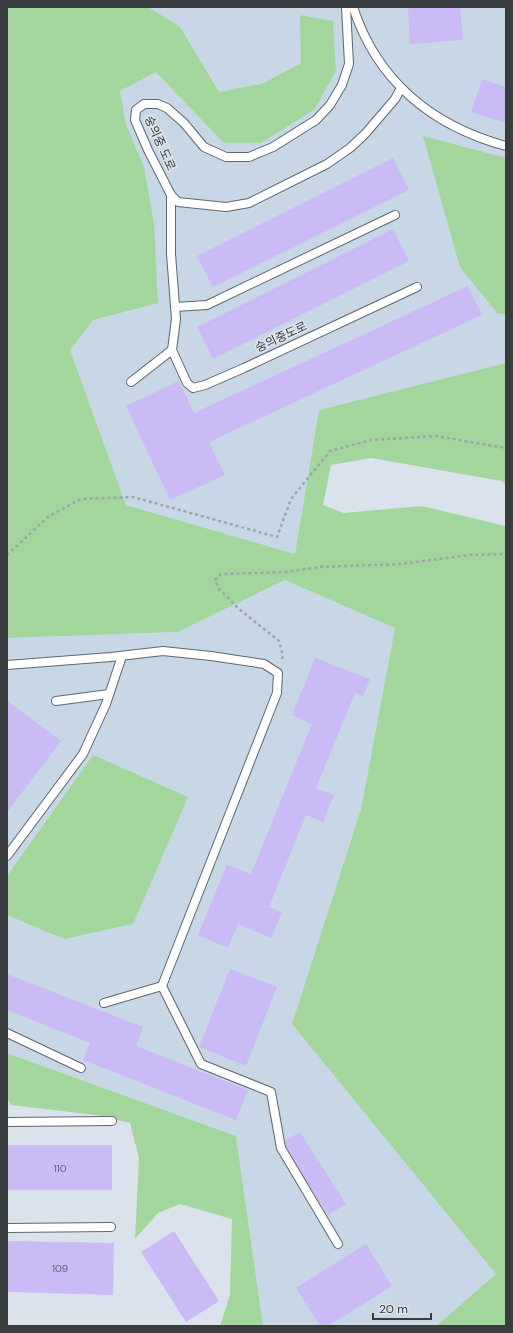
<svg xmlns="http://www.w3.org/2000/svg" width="513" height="1333" font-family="'DM Sans','Noto Sans KR',sans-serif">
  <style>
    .built { fill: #c8d7e5 }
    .green { fill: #a2d69c }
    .building { fill: #cabaf6 }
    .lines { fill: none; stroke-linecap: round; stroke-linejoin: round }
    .lane-casing { stroke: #5e666e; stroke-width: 10 }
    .path { stroke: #9ea5ac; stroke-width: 2.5; stroke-dasharray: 3 3; stroke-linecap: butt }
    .lane { stroke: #fff; stroke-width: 8 }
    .labels { text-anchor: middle; stroke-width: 3.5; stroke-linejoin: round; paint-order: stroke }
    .number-label { font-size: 10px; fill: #5d5c6e }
    .street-label { font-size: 12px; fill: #393d40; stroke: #dae3ec }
  </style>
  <rect width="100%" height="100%" fill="#dae3ec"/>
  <g class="built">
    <path d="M43,7H506V363L319,410L295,554L126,505L70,350Z"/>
    <path d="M285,580L395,628L361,809L292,1024L496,1274L436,1326H263L236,1136L7,1053V638L178,632Z"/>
  </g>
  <g class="green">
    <path d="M7,7H148L180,27L219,92L262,84L301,63L300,15L333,21L336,71L314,110L261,143H224L156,72L120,91L126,125L144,167L154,224L158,303L93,320L70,350L126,505L295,554L319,410L506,363V485L502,481L371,458L331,465L323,505L344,513L422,506L505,526L506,1326H436L496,1274L292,1024L361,809L395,628L285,580L178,632L7,638Z"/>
    <path d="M423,136L506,158V314L497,313L460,267Z"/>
    <path d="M93,755L188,797L133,924L64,939L7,915V876Z"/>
    <path d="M7,1053L236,1136L263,1326H220L230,1295L232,1219L180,1204L158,1213L135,1239L139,1158L130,1123L96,1115L11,1105L7,1098Z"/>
  </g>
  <g class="building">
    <path d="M408,7H460L463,40L410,44Z"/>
    <path d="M482,79L506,87V123L471,112Z"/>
    <path d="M393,158L409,190L213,287L197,256Z"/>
    <path d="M393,229L409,261L213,359L197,327Z"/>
    <path d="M468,286L482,315L209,442L225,475L170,500L126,406L179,381L194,413Z"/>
    <path d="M315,658L370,679L363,696L355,693L316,788L334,795L323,822L306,815L269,907L282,912L271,938L238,924L228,948L198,935L227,865L251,874L312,724L292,715Z"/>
    <path d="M7,701L61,741L7,812Z"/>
    <path d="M230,969L277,987L246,1066L199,1047Z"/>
    <path d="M7,974L143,1027L136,1046L248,1090L236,1120L83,1060L90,1043L7,1010Z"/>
    <path d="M300,1132L346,1204L328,1215L282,1143Z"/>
    <rect x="7" y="1145" width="105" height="45"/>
    <path d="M174,1231L219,1301L186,1322L141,1252Z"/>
    <path d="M7,1241L114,1243L113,1295L7,1292Z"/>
    <path d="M366,1244L392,1286L328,1326H320L296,1288Z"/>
  </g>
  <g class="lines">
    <g class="lane-casing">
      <g id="lane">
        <path d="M346,7L349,64L342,85L330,105L316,120L273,147L249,157H226L204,147L184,123L167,108L158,104H144L136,110L135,120L148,150L171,195L178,202L226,207L249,203L327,164L350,148L365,134L395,99L401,88"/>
        <path d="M353,7C377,81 432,126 506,146"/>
        <path d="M171,195V254L176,319L172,350L187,383L193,388L205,385L244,368L417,287"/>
        <path d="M175,307L207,305L395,215"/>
        <path d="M131,382L172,350"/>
        <path d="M7,665L111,657L163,651L211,656L264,664L278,673L277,693L162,986L104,1003"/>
        <path d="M56,701L109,694"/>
        <path d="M7,856L83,754L106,704L122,656"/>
        <path d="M162,986L201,1064L271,1092L281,1148L338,1244"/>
        <path d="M7,1033L81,1068"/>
        <path d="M7,1122L112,1121"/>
        <path d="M7,1228L111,1227"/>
      </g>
    </g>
    <g class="path">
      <path d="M7,555L49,516L81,499L133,497L277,537L291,499L330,451L371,440L436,436L506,448"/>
      <path d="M282,659L283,656L279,641L239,609L219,589L215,580L221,574L286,572L319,567L400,564L470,555L506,554"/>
    </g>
    <use href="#lane" class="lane"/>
  </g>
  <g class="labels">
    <g class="number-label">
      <text x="60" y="1172">110</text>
      <text x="60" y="1272">109</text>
    </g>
    <g class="street-label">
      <text transform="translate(160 143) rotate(66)" y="4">숭의중 도로</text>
      <text transform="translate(281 337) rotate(-25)" y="4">숭의중도로</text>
    </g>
  </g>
  <rect width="513" height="1333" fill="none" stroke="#393d40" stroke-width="16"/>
  <path d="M373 1313v6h58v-6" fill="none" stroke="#393d40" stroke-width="2"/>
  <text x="379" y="1313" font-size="12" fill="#393d40" stroke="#dae3ec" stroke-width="3" paint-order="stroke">20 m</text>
</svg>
